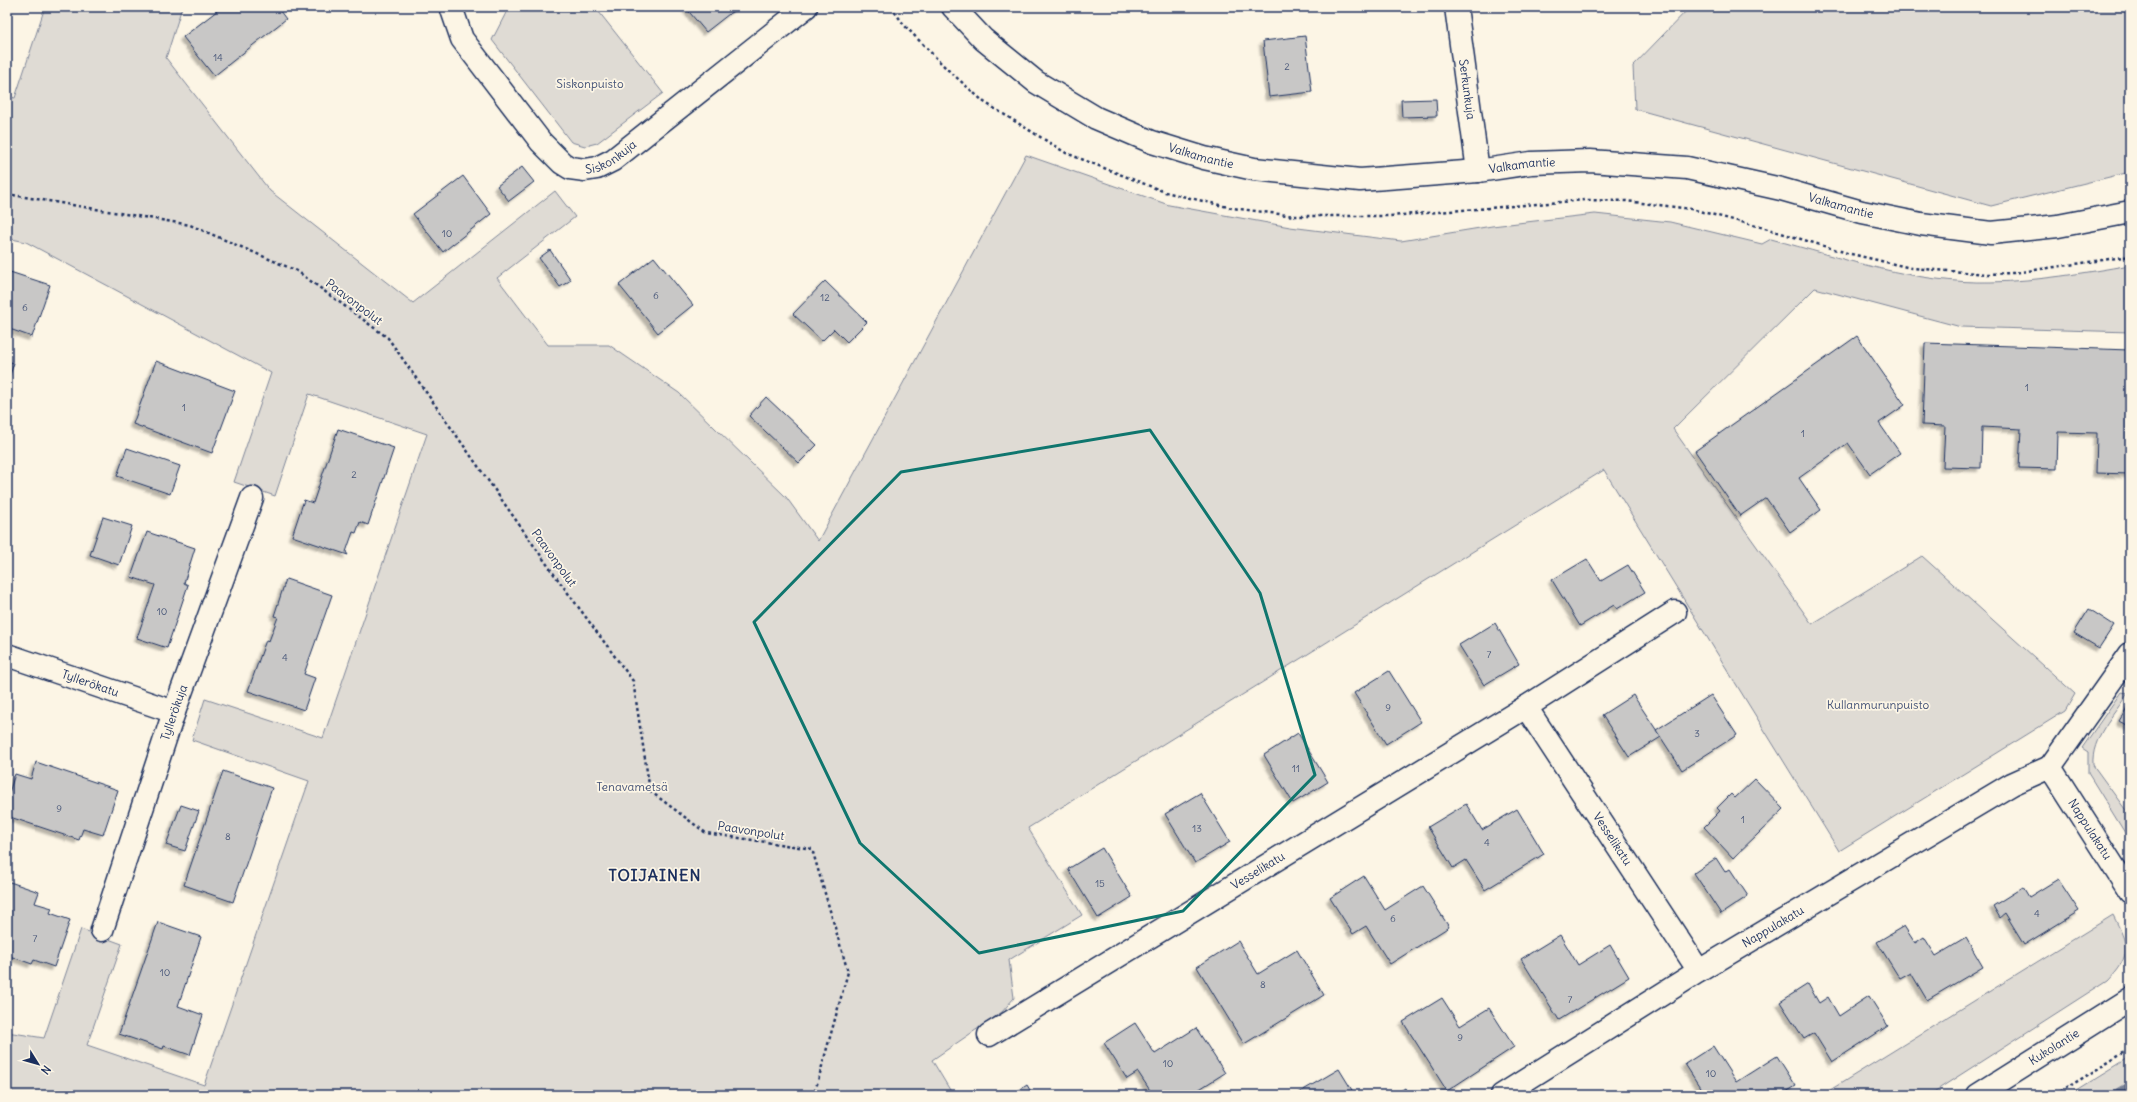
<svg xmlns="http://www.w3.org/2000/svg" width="2137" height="1102" font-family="Delius,sans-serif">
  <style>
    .green { fill: #dfdbd4; stroke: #7d8599 }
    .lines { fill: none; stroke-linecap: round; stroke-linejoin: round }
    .stream { stroke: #767f94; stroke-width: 11 }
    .building { fill: #c8c7c6; stroke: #1b2f5e; filter: url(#shadow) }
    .minor-casing { stroke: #1b2f5e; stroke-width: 25 }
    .tertiary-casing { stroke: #1b2f5e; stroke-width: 25 }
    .path { stroke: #1b2f5e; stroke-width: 2.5; stroke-dasharray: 3 3; stroke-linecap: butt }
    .minor { stroke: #fcf5e5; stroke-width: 22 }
    .tertiary { stroke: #fcf5e5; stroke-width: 22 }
    .marked { fill: none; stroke: #0f766e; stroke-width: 3; stroke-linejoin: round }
    .labels { text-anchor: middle; stroke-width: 3.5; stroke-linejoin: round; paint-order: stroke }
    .number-label { font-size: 10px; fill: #465578 }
    .park-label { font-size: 12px; fill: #425176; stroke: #fcf5e5 }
    .street-label { font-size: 12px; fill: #1b2f5e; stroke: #fcf5e5 }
    .district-label { font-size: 16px; font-weight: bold; letter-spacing: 1px; fill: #1b2f5e; stroke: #fcf5e5 }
  </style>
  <defs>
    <filter id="shadow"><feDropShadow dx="-3.5" dy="3.5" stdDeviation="1" flood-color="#0004"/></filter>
  </defs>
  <rect width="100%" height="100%" fill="#fcf5e5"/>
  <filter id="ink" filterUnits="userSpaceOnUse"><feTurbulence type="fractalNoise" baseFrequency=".025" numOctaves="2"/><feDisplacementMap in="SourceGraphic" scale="8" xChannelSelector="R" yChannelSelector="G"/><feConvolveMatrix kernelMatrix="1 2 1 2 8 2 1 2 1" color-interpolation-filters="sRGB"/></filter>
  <g filter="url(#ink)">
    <g class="green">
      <path d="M45,7H182L166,58L270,191L413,303L555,191L575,217L497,278L548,345H609L679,393L786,497L818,541L1026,155L1169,205L1290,227L1401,241L1492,226L1595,214L1670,222L1762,244L1771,239C1842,258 1916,284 1991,282C2038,281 2084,273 2130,265V332L1961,327L1815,288L1673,429L1812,624L1922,556L2075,694L2065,711L1839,851L1604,470L1028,828L1082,915L1009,960L1014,998L1002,1012L932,1060L953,1095H7V1032L44,1038L81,929L122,944L87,1045L204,1085L309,781L192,740L205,699L323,738L427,434L309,394L275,496L234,482L271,373L26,242L7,238V96L15,98Z"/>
      <path d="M509,7H595L663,93L597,143L585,146L571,142L492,40Z"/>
      <path d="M1690,7H2130V172L1991,206L1635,109L1633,66Z"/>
      <path d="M2121,692L2128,693C2114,715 2091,738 2093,765L2130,816V841L2088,773V752L2082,748Z"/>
      <path d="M2113,915C2128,945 2133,954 2108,980L1929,1095H1822Z"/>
      <path d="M2130,1057V1095H2069Z"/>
    </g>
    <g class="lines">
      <path class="stream" d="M2116,1095L2130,1087"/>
    </g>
    <g class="building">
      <path d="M222,7H277L286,19L214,76L183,37Z"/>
      <path d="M685,7H738L706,32Z"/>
      <path d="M1305,36L1312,92L1269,97L1263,41Z"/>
      <path d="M1436,99L1437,116L1402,117L1401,100Z"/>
      <path d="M522,167L534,182L509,201L497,186Z"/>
      <path d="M463,176L491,214L443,252L413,214Z"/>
      <path d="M550,250L571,280L560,287L539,258Z"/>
      <path d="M654,257L693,305L658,333L619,285Z"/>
      <path d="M7,271L50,285L32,337L7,328Z"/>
      <path d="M825,281L867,322L847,342L834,329L822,341L793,314Z"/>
      <path d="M1857,336L1905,405L1879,423L1900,453L1870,474L1848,443L1799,478L1821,510L1790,532L1766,498L1740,516L1695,451Z"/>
      <path d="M1925,343L2130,350V474L2096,473L2097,433L2058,432L2057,469L2019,468L2021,429L1982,427L1981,468L1943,467L1945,426L1922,425Z"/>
      <path d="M7,361L14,363L7,384Z"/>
      <path d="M156,361L235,391L212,453L133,424Z"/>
      <path d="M766,397L817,445L799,463L749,416Z"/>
      <path d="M338,429L394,448L368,525L360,522L356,533L353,532L346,552L348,555L292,536L304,500L313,503Z"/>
      <path d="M127,448L180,466L170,494L117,476Z"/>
      <path d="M103,517L132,526L119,565L90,555Z"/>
      <path d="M147,532L195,548L184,583L188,585L167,648L137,638L155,585L131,577Z"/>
      <path d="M1587,559L1601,581L1628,565L1645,592L1617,609L1614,605L1580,626L1552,580Z"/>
      <path d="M286,579L332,595L304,674L315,678L304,710L248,691L266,640L269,641L278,617L274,616Z"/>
      <path d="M2089,609L2114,625L2099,648L2074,633Z"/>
      <path d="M1495,623L1519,664L1484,685L1459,645Z"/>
      <path d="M1389,671L1421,722L1386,744L1354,693Z"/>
      <path d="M1633,695L1661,737L1629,757L1602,715Z"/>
      <path d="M1711,695L1737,735L1682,770L1656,730Z"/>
      <path d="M2130,703V728L2119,721Z"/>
      <path d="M1298,733L1328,782L1293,803L1264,755Z"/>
      <path d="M36,762L118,790L103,835L83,829L79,840L7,816V799L15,774L31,779Z"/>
      <path d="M223,771L272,788L233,902L184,885Z"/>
      <path d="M1755,779L1784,809L1733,858L1704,827L1720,811L1717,808L1731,794L1735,798Z"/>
      <path d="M1200,793L1230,842L1195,863L1165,814Z"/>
      <path d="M1466,804L1482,830L1517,809L1544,854L1485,890L1466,860L1453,868L1428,827Z"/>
      <path d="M181,805L199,811L185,851L166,845Z"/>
      <path d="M1102,848L1132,897L1098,918L1068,869Z"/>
      <path d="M1716,858L1725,872L1730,869L1748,896L1721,914L1694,873Z"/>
      <path d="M1364,876L1385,910L1423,886L1449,927L1390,964L1366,926L1353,934L1330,898Z"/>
      <path d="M2058,879L2079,911L2024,945L2005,914L2000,918L1993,906L2023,887L2029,897Z"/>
      <path d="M7,881L39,892L35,903L52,908L50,913L70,920L54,967L34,960L32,964L7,955Z"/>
      <path d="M158,922L201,937L178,1006L203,1015L190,1055L164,1046L163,1049L119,1034Z"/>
      <path d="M1904,926L1915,943L1924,937L1936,956L1966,938L1983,967L1927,1000L1911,973L1900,979L1877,942Z"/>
      <path d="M1560,935L1578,965L1610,945L1629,977L1559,1020L1521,959Z"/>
      <path d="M1238,941L1258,974L1297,950L1324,995L1244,1044L1197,967Z"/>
      <path d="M1808,984L1819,1003L1828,997L1839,1016L1869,996L1888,1026L1832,1062L1814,1033L1804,1039L1780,1002Z"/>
      <path d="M1442,998L1460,1026L1489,1008L1514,1047L1447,1091L1403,1022Z"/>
      <path d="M1135,1023L1155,1054L1196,1028L1225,1073L1190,1095H1153L1138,1072L1127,1079L1104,1043Z"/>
      <path d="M1713,1046L1736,1082L1777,1056L1796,1086L1781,1095H1705L1685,1064Z"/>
      <path d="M1339,1069L1355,1095H1295Z"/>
      <path d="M1027,1085L1033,1095H1012Z"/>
      <path d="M1405,1088L1409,1095H1394Z"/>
    </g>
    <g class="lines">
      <g class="minor-casing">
        <g id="minor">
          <path id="s1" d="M451,7L462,39L541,142L562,163L570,168L585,170L597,168L613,160L806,7"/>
          <path id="s2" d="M1456,7L1478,171"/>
          <path id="s3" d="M7,655L174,712"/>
          <path d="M1526,707L1675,612"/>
          <path d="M2050,767L2130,654"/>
          <path id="s4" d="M102,930L174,712L252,498"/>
          <path id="s5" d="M989,1035L1526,707L1699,971"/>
          <path id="s6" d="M1502,1095L1699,971L2012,784L2050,767L2130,892"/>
        </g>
      </g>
      <g class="tertiary-casing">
        <g id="tertiary">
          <path id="s7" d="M953,7L983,39L1036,82L1096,118L1152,142L1204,158L1254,169L1360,180L1478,171L1531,163L1590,161L1687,168L1781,189L1862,212L1921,224L1991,233L2058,226L2130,212"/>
          <path id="s8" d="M1978,1095L2130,999"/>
        </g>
      </g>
      <g class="path">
        <path d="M891,7L905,26L947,69L984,102L1066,153L1165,192L1232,208L1295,216H1390L1586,200L1626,201L1691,209L1768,229L1847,253L1911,268L1988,274L2014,273L2130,256"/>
        <path d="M7,194L190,225L297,271L388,338L551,570L633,681L650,791L706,833L812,849L848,972L814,1095"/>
        <path d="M2055,1095L2130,1049"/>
      </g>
      <use href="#minor" class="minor"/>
      <use href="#tertiary" class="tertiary"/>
    </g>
  </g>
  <path class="marked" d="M1150,430L1260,593L1315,775L1183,911L979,953L860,843L754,622L901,472Z"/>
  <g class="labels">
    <g class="number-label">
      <text x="218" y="61">14</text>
      <text x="1287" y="70">2</text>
      <text x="447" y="237">10</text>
      <text x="656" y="299">6</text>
      <text x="825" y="301">12</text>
      <text x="25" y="311">6</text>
      <text x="2027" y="391">1</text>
      <text x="184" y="411">1</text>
      <text x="1803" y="437">1</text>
      <text x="354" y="478">2</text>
      <text x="162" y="615">10</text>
      <text x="1489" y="658">7</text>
      <text x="285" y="661">4</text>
      <text x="1388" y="711">9</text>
      <text x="1697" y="737">3</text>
      <text x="1296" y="772">11</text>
      <text x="59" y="812">9</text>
      <text x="1743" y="823">1</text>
      <text x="1197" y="832">13</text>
      <text x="228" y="840">8</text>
      <text x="1487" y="846">4</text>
      <text x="1100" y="887">15</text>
      <text x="2037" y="917">4</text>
      <text x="1393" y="922">6</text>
      <text x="35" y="942">7</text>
      <text x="165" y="976">10</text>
      <text x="1263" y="988">8</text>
      <text x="1570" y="1003">7</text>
      <text x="1460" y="1041">9</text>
      <text x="1168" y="1067">10</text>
      <text x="1711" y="1077">10</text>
    </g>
    <g class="park-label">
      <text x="590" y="88">Siskonpuisto</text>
      <text x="1878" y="709">Kullanmurunpuisto</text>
      <text x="632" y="791">Tenavametsä</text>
    </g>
    <g class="street-label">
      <text dy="4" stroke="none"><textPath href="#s2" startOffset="83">Serkunkuja</textPath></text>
      <text dy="4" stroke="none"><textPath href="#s1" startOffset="247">Siskonkuja</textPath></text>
      <text dy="4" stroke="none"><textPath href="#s7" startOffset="294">Valkamantie</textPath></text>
      <text dy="4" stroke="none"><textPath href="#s7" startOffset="618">Valkamantie</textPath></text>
      <text dy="4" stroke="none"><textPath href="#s7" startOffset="942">Valkamantie</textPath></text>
      <text transform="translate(354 302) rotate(37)" y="4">Paavonpolut</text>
      <text transform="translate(554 558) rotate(54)" y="4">Paavonpolut</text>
      <text dy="4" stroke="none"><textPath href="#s3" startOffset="88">Tyllerökatu</textPath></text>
      <text dy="4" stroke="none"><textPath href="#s4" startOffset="229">Tyllerökuja</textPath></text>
      <text dy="4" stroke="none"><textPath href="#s6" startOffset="713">Nappulakatu</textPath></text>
      <text transform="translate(751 831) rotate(9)" y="4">Paavonpolut</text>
      <text dy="4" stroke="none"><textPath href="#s5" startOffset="787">Vesselikatu</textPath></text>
      <text dy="4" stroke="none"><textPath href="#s5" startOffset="315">Vesselikatu</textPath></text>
      <text dy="4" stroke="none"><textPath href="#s6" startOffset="319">Nappulakatu</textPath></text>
      <text dy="4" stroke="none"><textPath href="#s8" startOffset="90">Kukolantie</textPath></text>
    </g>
    <g class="district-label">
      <text x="655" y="881">TOIJAINEN</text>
    </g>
  </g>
  <rect width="2137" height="1102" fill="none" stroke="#fcf5e5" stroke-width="24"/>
  <rect x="12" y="12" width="2113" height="1078" fill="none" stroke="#1b2f5e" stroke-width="1.5" filter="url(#ink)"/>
  <g transform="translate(38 1064) rotate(127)" stroke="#fcf5e5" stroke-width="3" paint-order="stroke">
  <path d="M0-3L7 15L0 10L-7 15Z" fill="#1b2f5e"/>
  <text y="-6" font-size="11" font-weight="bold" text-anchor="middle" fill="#1b2f5e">N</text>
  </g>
</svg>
